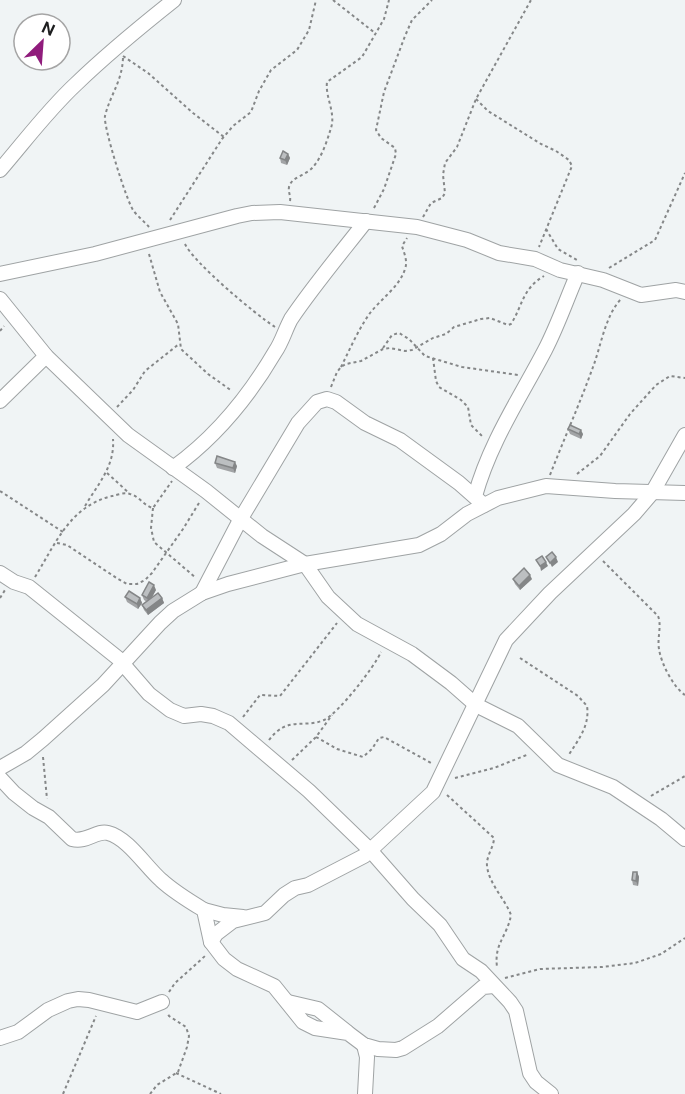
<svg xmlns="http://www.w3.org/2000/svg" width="685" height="1094" font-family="'Public Sans',sans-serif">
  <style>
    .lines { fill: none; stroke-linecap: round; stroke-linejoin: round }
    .street-casing { stroke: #9fa3a4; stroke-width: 16 }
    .path { stroke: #858788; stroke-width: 2; stroke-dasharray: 3 3; stroke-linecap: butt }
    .street { stroke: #fff; stroke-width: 14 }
    .wall { fill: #a2a4a6 }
    .shaded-wall { fill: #848687 }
    .building { fill: #bcbfc1; stroke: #848687; stroke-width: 1.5 }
  </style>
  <rect width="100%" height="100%" fill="#f0f4f5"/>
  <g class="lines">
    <g class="street-casing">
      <g id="street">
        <path d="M0,170C25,141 48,110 76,84C107,54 140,27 174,0"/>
        <path d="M0,274L95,254L237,216L252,213L280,212L417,227L467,240L499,253L535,259L560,270L603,280L641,295L676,290L685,292"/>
        <path d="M0,299L46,356L128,435L206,491L262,536L305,564L328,597L357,624L412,654L451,683L476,705L518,726L558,765L613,787L661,819L685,839"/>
        <path d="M0,401L46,356"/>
        <path d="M173,468C216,437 248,398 275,352C282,342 285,330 291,319C314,285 341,253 366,221"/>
        <path d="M475,496C490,442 520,398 545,350C558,325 567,298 578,273"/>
        <path d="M0,573L14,582L29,587L124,663"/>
        <path d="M202,593L240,520L298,423L317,402L327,399L336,402L365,423L400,440L459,483L484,505"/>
        <path d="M123,664L149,694L170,710L184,716L201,714L213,716L229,723L309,791L370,850L413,899L440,925L463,959L481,971L510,1002L516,1011L530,1073L536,1082L551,1094"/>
        <path d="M0,768L26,753L43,739L103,685L160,623L173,611L202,593L228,584L305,564L419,545L441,534L467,514L498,498L546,486L615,491L685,493"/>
        <path d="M0,778L14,793L33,808L49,817L72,839C87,843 96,830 108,833C128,838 146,867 161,880C174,892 189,901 204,910L211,942L224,959L237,969L274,986L303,1022L315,1028L348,1033L364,1045L378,1049L396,1050L403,1048L438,1026L483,987L494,986"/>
        <path d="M204,910L223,915L243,917"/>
        <path d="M211,942L216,934L233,921L265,913L284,895L295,888L308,885L364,856L433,792L506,640L550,593L634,514L652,493L685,435"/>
        <path d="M288,1002L318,1009L347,1032"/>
        <path d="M0,1038L18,1032L48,1010L68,1001L78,999L89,1000L137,1012L162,1002"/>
        <path d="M364,1045L367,1057L365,1094"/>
      </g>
    </g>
    <g class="path">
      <path d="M333,0L375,33"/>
      <path d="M123,56L148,73L193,113L224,137"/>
      <path d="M123,58C122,82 110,95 105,116C103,126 126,199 133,210C137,216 144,221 149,227"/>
      <path d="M476,99L488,111L541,144L556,151L569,160L572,166L539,247"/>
      <path d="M290,201C291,196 288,192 289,187C291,177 307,175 313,167C322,157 327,141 331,128C336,113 325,97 327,82L362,57L384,19L389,0"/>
      <path d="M374,208L384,189L396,154L395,148L381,138L376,130L384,92L405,36L412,20L432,0"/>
      <path d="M423,217L431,203L442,198L445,193L443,175L445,163L457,147L476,99L531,0"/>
      <path d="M170,220L222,139L233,126L251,112L259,91L271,70L297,50L309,30L316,0"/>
      <path d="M546,229L558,249L577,260"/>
      <path d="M185,244C194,263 255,314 275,327"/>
      <path d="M149,254L160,292L178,324L181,349L208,374L232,391"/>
      <path d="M609,268L655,240L685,173"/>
      <path d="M0,331L4,326"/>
      <path d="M383,348L392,335L399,333L409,339L425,356L462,367L518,375"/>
      <path d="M433,358L436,381L439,387L461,400L468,407L471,425L484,438"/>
      <path d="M341,367C350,349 358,330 370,313C381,299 400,286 405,269C408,261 404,253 402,246L407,238"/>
      <path d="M331,387L337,372L341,367L346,364L361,361L383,349L390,348L405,351L412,350L433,338L446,334L454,327L481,319L490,318L508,325L511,324C523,305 522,289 544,276"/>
      <path d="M117,407L133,390L145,371L179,344"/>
      <path d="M107,473L129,493"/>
      <path d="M577,474L600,456L630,414L656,385L670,376L685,378"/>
      <path d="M550,475C564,439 580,403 593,367C601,346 605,316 621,299"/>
      <path d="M0,491L63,532"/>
      <path d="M85,506C98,484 115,466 113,439"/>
      <path d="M153,508L151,528L154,542L196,578"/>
      <path d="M57,543L67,545L118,579L127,584H137L145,580L152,573L183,529L199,503"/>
      <path d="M603,561L658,616C662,626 657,638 659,649C661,663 673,687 685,695"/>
      <path d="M35,577C56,543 70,506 112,496C117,495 124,492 130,494C139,496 144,506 153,508L172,481"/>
      <path d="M0,598L5,590"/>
      <path d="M520,658L578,696L587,706C590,726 578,740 568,756"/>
      <path d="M243,717L260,695L280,696L337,623"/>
      <path d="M316,737L337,749L363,757L372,749L379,738L384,737L433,764"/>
      <path d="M269,740C288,715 303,729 324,720C338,714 375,666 381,652"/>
      <path d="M43,757L47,799"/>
      <path d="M292,760L316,737L332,715"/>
      <path d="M455,778L494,768L529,754"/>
      <path d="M447,795L494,838C494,847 486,856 487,866C489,884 505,899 511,915C507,937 494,943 497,967"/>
      <path d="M651,796L685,776"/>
      <path d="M505,978L540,969L602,967L635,963L661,954L685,938"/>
      <path d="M169,992L175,983L205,956"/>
      <path d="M176,1073L221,1094"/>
      <path d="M63,1094L96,1016"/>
      <path d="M150,1094L157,1085L178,1072L187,1047L189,1036L186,1027L169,1016L167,1012"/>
    </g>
    <use href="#street" class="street"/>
  </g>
  <g class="wall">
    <path d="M288,154L290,158L287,165L281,163L280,158Z"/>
    <path d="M568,429L583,434L581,439L570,434Z"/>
    <path d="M215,463L237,466L235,473L217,468Z"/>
    <path d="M513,579H532L520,590L515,584Z"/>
    <path d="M156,590L151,598H162L164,603L148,615L144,610L142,605L147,602L144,600L142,595Z"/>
    <path d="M125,597L140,598L142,603L138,609L127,602Z"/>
    <path d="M637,872L639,877L638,886L633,885L632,880Z"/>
  </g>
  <g class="shaded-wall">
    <path d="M288,154L290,158L287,165L285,160Z"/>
    <path d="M581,430L583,434L581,439L579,434Z"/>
    <path d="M235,462L237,466L235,473L233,468Z"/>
    <path d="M556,557L558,562L552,567L550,563Z"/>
    <path d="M546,562L548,566L541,571L540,566Z"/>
    <path d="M530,575L532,579L520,590L519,586Z"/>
    <path d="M154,585L156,590L149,603L147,598Z"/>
    <path d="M140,598L142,603L138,609L137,604Z"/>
    <path d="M162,598L164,603L148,615L146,610Z"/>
    <path d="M637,872L639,877L638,886L636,881Z"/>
  </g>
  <g class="building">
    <path d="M283,151L288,154L285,160L280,158Z"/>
    <path d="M570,425L581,430L579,434L568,429Z"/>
    <path d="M217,456L235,462L233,468L215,463Z"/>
    <path d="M552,552L556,557L550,563L546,557Z"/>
    <path d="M542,556L546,562L540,566L536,560Z"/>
    <path d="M524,568L530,575L519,586L513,579Z"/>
    <path d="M149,582L154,585L147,598L142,595Z"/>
    <path d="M129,591L140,598L137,604L125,597Z"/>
    <path d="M158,593L162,598L146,610L142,605Z"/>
    <path d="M633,872H637L636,881L632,880Z"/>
  </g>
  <g transform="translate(42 42) rotate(25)"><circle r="28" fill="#ffffff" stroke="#a5a5a5" stroke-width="1.5"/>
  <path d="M0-4.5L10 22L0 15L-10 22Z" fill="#901c7c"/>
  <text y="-9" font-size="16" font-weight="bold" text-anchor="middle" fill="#1d1e1f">N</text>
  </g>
</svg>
